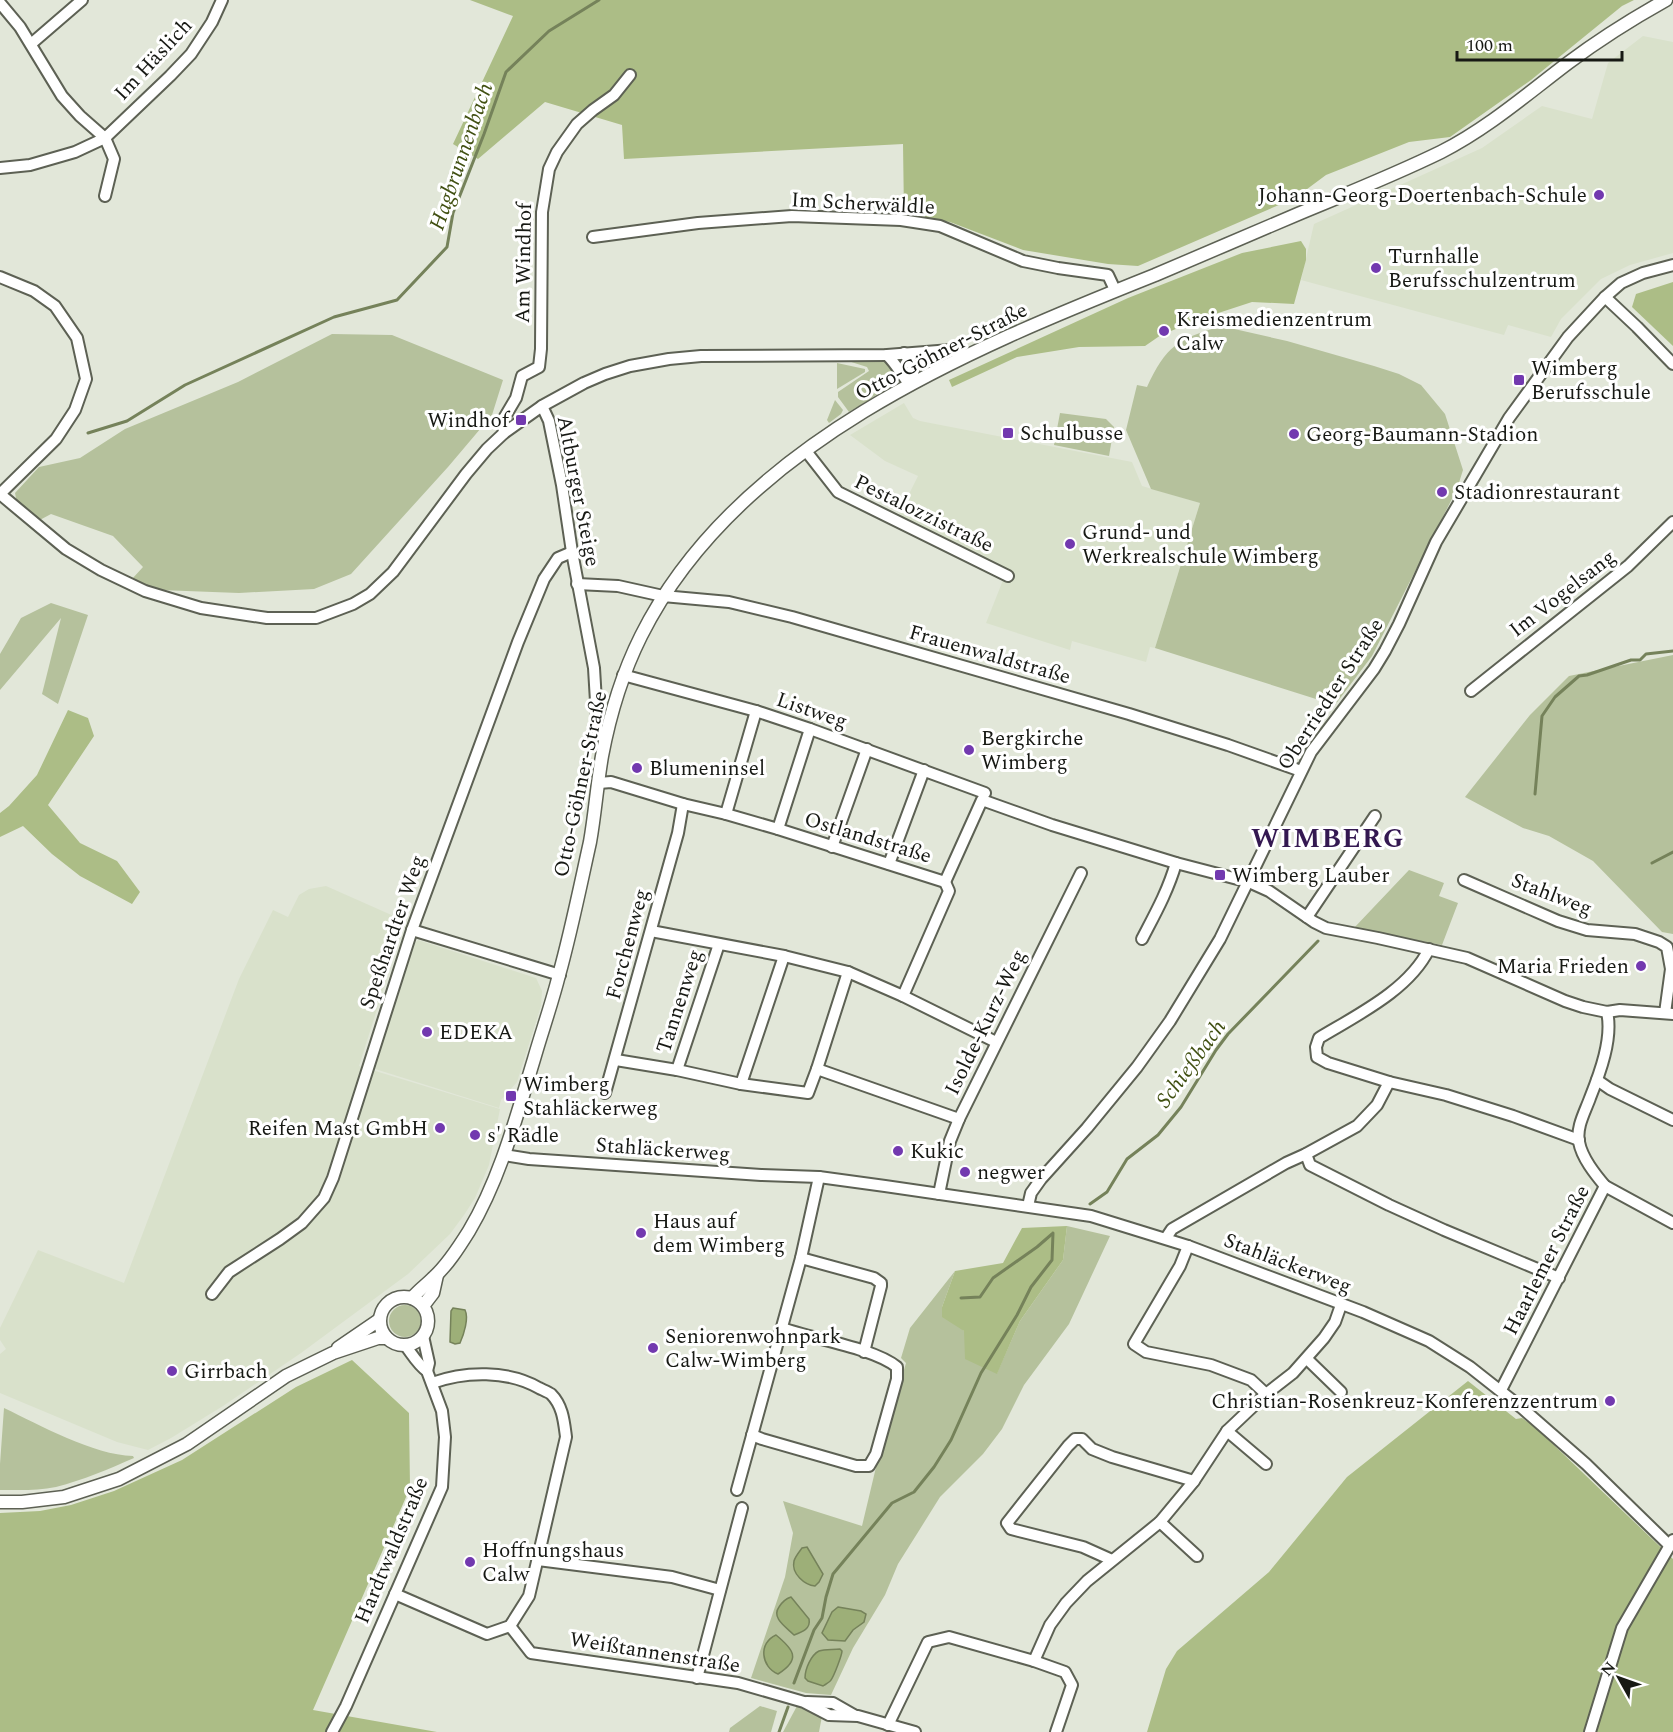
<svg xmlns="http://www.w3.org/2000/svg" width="1673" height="1732" font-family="Spectral,serif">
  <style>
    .built { fill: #d9e1cb }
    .green { fill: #b5c19c }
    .forest { fill: #acbd86 }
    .water { fill: #9daf78; stroke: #75825a; stroke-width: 1.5 }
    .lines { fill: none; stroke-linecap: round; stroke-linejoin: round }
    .stream { stroke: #75825a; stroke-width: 3 }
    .minor-casing { stroke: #5d6154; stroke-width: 14 }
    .tertiary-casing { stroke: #5d6154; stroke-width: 15 }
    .minor { stroke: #fff; stroke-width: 10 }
    .tertiary { stroke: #fff; stroke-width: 12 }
    .poi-dot { fill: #7239af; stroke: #fff; stroke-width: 2 }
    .labels { text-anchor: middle; stroke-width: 6; stroke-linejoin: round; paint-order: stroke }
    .street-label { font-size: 21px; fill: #171914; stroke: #fff }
    .poi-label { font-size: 21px; fill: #171914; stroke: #fff; text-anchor: start }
    .water-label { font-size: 22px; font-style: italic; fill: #415012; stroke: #fff }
    .district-label { font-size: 27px; font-weight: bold; letter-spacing: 1.5px; fill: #341851; stroke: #fff }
  </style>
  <rect width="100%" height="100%" fill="#e2e7d9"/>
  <g class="built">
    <path d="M1643,36L1673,42V253L1630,265L1601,279L1561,319L1551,337L1508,325L1504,335L1301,280L1314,224L1482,148L1542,106L1592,119L1608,63Z"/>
    <path d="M904,403L913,418L920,421L1132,462L1142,486L1200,503L1155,648L1150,647L1146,662L1072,641L1070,650L986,623L1007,570L897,518L918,476L885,461L850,435Z"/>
    <path d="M326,886L405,921L359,1066L500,1109L489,1165L475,1198L464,1215L450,1234L408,1274L301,1353L223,1406L171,1438L148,1450L117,1442L0,1393V1354L6,1349L0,1340V1328L38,1250L124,1283L239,979L273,910L288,917L299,895L309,889Z"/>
    <path d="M418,940L536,978L542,991L541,1006L517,1082L501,1100L499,1108L372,1068L410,948Z"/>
  </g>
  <g class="green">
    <path d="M1221,326L1287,341L1374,366L1399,374L1421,385L1445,414L1463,470L1457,489L1372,656L1335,705L1155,648L1200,503L1151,489L1126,430L1137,385L1147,387C1166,346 1178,339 1221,326Z"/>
    <path d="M332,334L392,335L503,380L492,415L448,467L351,574L314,589L239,593L160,590L132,579L143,567L113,536L51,514L38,521L17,503L15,493L39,467L80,458L125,429L238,382Z"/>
    <path d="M845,360H883L893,368C897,387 863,403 849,412L838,397V392L869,371L867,367Z"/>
    <path d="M837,363L865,369V372L837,389Z"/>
    <path d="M835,400L843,410L841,414L829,423L827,420Z"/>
    <path d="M1060,413L1106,419L1114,427L1109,456L1054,445Z"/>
    <path d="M51,603L88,615L58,704L42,694L61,618L0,690V654L21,618Z"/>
    <path d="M1673,655V934L1662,932L1593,861L1549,836L1523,828L1465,797L1530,715L1569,676Z"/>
    <path d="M1409,870L1444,883L1439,896L1458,903L1442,945L1354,928Z"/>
    <path d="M1067,1226L1110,1236L1069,1324L1024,1385L1002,1429L983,1454L940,1497L915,1537L898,1564L885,1595L853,1648L831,1695L806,1693L751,1678L785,1577L793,1533L783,1501L862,1526L877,1463L906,1363L901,1358L910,1328L955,1271L942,1307L964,1331L997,1373L1020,1321L1063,1260Z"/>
    <circle cx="405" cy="1321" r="16"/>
    <path d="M4,1408C40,1425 93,1455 133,1456L134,1458C109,1469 83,1480 56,1487C38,1491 18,1490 0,1490V1464Z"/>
    <path d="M760,1706L777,1711L771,1732H729L730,1728Z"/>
    <path d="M797,1706L822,1716L819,1732H783Z"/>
  </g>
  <g class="forest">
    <path d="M470,0H1634L1622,6L1531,80L1450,137L1409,142L1326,175L1295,198L1138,266L1108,264L1023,250L950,222L904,214L903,144L624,159L622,125L545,102L478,159L453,144L513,16Z"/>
    <path d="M1301,241L1306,249V260L1294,304L1252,302L1203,318L1161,335L1145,346L1079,347L1017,357L952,387L949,380L1128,298L1242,253Z"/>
    <path d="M1673,282V346L1632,307L1636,294Z"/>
    <path d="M68,710L88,718L94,736L48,805L80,843L117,861L140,892L132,904L80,876L52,854L23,826L0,837V813L9,806L37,775Z"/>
    <path d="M1067,1226L1063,1260L1020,1321L997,1374L965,1359L964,1331L942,1317V1307L955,1271L1003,1263L1022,1228Z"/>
    <path d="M352,1360L409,1413L410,1488L313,1710L437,1732H0V1513L40,1511L71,1505L114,1491L182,1460L296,1387Z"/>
    <path d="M1468,1381L1516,1419L1522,1418L1535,1427L1673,1559V1732H1147L1166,1669L1177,1651L1269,1572L1347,1477Z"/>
  </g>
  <g class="water">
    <path d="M453,1308L465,1310C469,1318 464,1334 460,1343L455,1344L450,1342L451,1311Z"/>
    <path d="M807,1547L823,1574L819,1582L815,1586C805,1585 791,1574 794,1561C795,1557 799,1552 802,1548Z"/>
    <path d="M791,1597L809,1619C811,1629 802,1632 794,1635C786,1627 771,1618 779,1607C782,1602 785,1599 791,1597Z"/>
    <path d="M838,1607L861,1611L866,1614L864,1622L853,1630L845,1641L828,1640L822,1633L832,1612Z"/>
    <path d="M776,1635C793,1649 802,1659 778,1674C761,1667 758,1643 776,1635Z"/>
    <path d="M840,1649L842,1651C842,1655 834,1676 831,1680C830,1682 826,1684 823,1686L808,1681L805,1678C805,1669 811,1655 819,1651C825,1649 834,1650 840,1649Z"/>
  </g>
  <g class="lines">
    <g class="stream">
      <path d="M88,433L127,421L185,385L334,317L397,300L447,247L453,213L484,134L506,72L549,31L599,0"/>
      <path d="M1535,794L1542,716L1555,697L1579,676L1587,675L1631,660H1640L1646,654L1673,651"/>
      <path d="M1652,863L1673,852"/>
      <path d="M1090,1204L1107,1192L1127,1159L1158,1135L1181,1107L1216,1050L1228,1034L1318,941"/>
      <path d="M961,1298L980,1297L993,1278L1037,1247L1052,1234"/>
      <path d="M794,1683L814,1630L822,1618L826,1597L833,1574L892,1503L914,1492L934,1467L951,1440L981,1373L1017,1315L1031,1287L1052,1260L1053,1233"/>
      <path d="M779,1732L788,1707"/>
    </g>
    <g class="minor-casing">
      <g id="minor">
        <path d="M0,3L20,27L62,96L80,116L105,138L114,159L105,196"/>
        <path d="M31,44L82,0"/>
        <path d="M0,168L30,165L75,152L105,138L170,76L191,54L212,22L222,0"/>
        <path d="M593,237L698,223L792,216L901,220L940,226L1023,261L1058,268L1108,275L1115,290"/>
        <path d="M0,277L34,291L55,306L77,338L86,379L75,410L56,439L0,494"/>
        <path d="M1605,297L1637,327L1673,364"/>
        <path d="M904,353C914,367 916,369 910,385"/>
        <path d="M887,355C896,364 902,375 910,385"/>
        <path d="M542,406L549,421L562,485L572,552L594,668L598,735L606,737"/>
        <path d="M504,433L503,420L516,398L522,376L539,367L541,349L542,212L549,169L557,152L577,124L593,110L614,95L630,75"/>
        <path d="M806,451L838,492L1008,576"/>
        <path d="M0,494L66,549L101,570L145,591L201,608L267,618H316L353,604L370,594L393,572L466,474L487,449L504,433L542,406L584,383L605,374L630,366L669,359L701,356L887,355L951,350L966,355"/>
        <path d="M577,584L618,586L663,596L729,602L792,617L1129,714L1228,745L1301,771"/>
        <path d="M623,675L756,711L810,729L985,793"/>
        <path d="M1471,691L1628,566L1673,522"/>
        <path d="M599,783L611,782L683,804L726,814L778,829L945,882L982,800L1052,825L1176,863L1249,882L1269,891L1314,922L1326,928L1378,938L1467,958L1565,1001L1583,1007L1607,1012L1620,1010L1673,1014"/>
        <path d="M726,814L756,711"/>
        <path d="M778,829L810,729"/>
        <path d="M832,847L867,749"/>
        <path d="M889,864L924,770"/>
        <path d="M1464,880L1558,921L1587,930L1635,934L1659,942L1667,947L1671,969L1665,1013"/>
        <path d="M1307,917L1375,816"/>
        <path d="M412,930L560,975"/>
        <path d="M651,931L784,956L848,972L903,996L996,1042"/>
        <path d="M1142,939C1155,914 1168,891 1176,863"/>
        <path d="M903,996L949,891L945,882"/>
        <path d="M616,1060L677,1070L741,1084L808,1093L817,1069L959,1119"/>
        <path d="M817,1069L848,972"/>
        <path d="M677,1070L719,944"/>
        <path d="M1597,1080L1610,1089L1673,1120"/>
        <path d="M1389,1082L1446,1095L1513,1116L1579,1140"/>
        <path d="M741,1084L784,956"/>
        <path d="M605,1093L678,833L683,804"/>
        <path d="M1306,1154L1310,1165L1389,1205L1444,1230L1559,1278"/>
        <path d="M504,1155L529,1159L761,1175L819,1177L885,1186L1091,1216L1188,1246L1363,1312L1429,1341L1470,1367L1522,1408L1586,1464L1669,1545"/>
        <path d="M1605,1186L1673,1223"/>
        <path d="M939,1194L950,1141L959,1119L1081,873"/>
        <path d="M1028,1206L1031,1193L1041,1179L1087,1128L1137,1067L1170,1021L1220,939L1311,752L1374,669L1385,651L1399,624L1436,542L1509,418L1568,337L1605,297L1621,283L1643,273L1673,265"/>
        <path d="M1166,1238L1172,1229L1286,1163L1306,1154L1357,1126L1377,1105L1389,1082L1328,1063L1317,1057L1316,1047L1319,1038C1357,1015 1409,990 1429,949"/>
        <path d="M1188,1246L1180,1266L1134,1344L1146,1352L1211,1365L1251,1380L1266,1394"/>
        <path d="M801,1258L874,1278L881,1283V1286L864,1352"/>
        <path d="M212,1294L229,1272L280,1239L302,1223L324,1198L333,1178L412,930L518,642L544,579L558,558L572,552"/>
        <path d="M423,1336L429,1363L427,1371"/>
        <path d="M1307,1359L1341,1392"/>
        <path d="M1501,1390L1605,1186C1595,1174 1582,1158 1579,1142C1576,1127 1585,1112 1590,1098C1600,1073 1613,1038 1607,1012"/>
        <path d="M1227,1431L1266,1464"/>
        <path d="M752,1435L762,1439L856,1466H869L876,1454L897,1379V1367C874,1348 813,1339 782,1328"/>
        <path d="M737,1490L801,1258L819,1177"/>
        <path d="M1160,1522L1197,1556"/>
        <path d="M538,1560L672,1577L720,1590"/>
        <path d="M1112,1560L1083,1547L1011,1529L1007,1523L1068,1446L1075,1439H1082L1092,1449L1112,1457L1194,1481"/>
        <path d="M395,1594L487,1634L510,1626L529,1596L566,1437C564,1422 563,1406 551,1394C548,1392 543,1390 539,1388C508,1370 465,1371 432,1383"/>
        <path d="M510,1626L531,1653L738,1683L804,1702L829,1715L858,1716L915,1732"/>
        <path d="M1034,1661L1050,1625L1066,1603L1087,1581L1160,1522L1194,1481L1227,1431L1266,1394L1293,1373L1324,1338L1335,1322L1341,1305"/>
        <path d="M697,1678L742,1508"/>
        <path d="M807,1702L833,1703L854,1715"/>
        <path d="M888,1725L928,1642L949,1637L1034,1661L1065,1672L1072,1685L1056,1732"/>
        <path d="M332,1732L346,1706L442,1487L445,1437L442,1411L427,1371C418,1365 412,1354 405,1345"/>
        <path d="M1590,1732L1622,1628L1673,1540"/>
      </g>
    </g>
    <g class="tertiary-casing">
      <g id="tertiary">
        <circle cx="404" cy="1321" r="24"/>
        <path d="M412,1298C419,1290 426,1285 433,1278C447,1266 459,1247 469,1231C500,1179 516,1118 534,1059C542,1031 552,1003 559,975C571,932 580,887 590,842C595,814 597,785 602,756C610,714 622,674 641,636C737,444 967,350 1155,275C1203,255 1250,234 1298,214C1346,194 1394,175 1441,152C1488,128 1527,94 1568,63C1600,39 1632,19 1666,0"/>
        <path d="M423,1306L433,1293L437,1275"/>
        <path d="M338,1348L379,1320"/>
        <path d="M0,1502H22L64,1497L119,1479L187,1444L286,1376L333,1353L378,1338H386"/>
      </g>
    </g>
    <use href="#minor" class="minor"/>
    <use href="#tertiary" class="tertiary"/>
  </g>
  <g class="poi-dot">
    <circle cx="1599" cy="195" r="6"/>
    <circle cx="1376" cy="268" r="6"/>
    <circle cx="1164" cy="331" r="6"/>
    <rect x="1513" y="374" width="12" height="12" rx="3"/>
    <rect x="515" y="414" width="12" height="12" rx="3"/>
    <rect x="1002" y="427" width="12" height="12" rx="3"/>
    <circle cx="1294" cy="434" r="6"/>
    <circle cx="1442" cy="492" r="6"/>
    <circle cx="1070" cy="544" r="6"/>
    <circle cx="969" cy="750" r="6"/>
    <circle cx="637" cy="768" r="6"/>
    <rect x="1214" y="869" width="12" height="12" rx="3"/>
    <circle cx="1641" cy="966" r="6"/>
    <circle cx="427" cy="1032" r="6"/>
    <rect x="505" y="1090" width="12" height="12" rx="3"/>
    <circle cx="440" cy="1128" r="6"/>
    <circle cx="475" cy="1135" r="6"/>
    <circle cx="898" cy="1151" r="6"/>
    <circle cx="965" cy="1172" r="6"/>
    <circle cx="641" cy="1233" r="6"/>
    <circle cx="653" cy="1348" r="6"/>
    <circle cx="172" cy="1371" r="6"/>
    <circle cx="1610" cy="1401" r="6"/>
    <circle cx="470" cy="1562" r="6"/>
  </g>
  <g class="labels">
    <g class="street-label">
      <text transform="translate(153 59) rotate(-47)" y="7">Im Häslich</text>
      <text transform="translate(863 203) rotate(3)" y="7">Im Scherwäldle</text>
      <text transform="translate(523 263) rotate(-89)" y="7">Am Windhof</text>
      <text transform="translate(941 351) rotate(-27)" y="7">Otto-Göhner-Straße</text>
      <text transform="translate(579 491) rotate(79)" y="7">Altburger Steige</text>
      <text transform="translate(924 513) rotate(26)" y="7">Pestalozzistraße</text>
      <text transform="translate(1562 593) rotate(-38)" y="7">Im Vogelsang</text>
      <text transform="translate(990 654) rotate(16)" y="7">Frauenwaldstraße</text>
      <text transform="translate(1330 694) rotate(-57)" y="7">Oberriedter Straße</text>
      <text transform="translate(812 710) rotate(19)" y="7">Listweg</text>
      <text transform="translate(580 784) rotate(-78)" y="7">Otto-Göhner-Straße</text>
      <text transform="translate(868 837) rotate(17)" y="7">Ostlandstraße</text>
      <text transform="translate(1552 894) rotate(21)" y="7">Stahlweg</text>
      <text transform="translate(392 932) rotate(-71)" y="7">Speßhardter Weg</text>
      <text transform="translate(627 944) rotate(-75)" y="7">Forchenweg</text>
      <text transform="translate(679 1001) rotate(-72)" y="7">Tannenweg</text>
      <text transform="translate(985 1022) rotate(-64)" y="7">Isolde-Kurz-Weg</text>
      <text transform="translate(663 1149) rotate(4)" y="7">Stahläckerweg</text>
      <text transform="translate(1546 1260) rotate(-63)" y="7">Haarlemer Straße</text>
      <text transform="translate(1288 1263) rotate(21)" y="7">Stahläckerweg</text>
      <text transform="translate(391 1550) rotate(-67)" y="7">Hardtwaldstraße</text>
      <text transform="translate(655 1652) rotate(9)" y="7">Weißtannenstraße</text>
    </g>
    <g class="poi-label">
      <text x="1587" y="202" text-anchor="end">Johann-Georg-Doertenbach-Schule</text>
      <text x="1388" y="263">Turnhalle<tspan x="1388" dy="24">Berufsschulzentrum</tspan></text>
      <text x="1176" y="326">Kreismedienzentrum<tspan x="1176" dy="24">Calw</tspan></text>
      <text x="1531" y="375">Wimberg<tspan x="1531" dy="24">Berufsschule</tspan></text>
      <text x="509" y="427" text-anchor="end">Windhof</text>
      <text x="1020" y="440">Schulbusse</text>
      <text x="1306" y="441">Georg-Baumann-Stadion</text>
      <text x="1454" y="499">Stadionrestaurant</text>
      <text x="1082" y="539">Grund- und<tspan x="1082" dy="24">Werkrealschule Wimberg</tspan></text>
      <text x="981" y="745">Bergkirche<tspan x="981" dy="24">Wimberg</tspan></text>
      <text x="649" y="775">Blumeninsel</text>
      <text x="1232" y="882">Wimberg Lauber</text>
      <text x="1629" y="973" text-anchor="end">Maria Frieden</text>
      <text x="439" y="1039">EDEKA</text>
      <text x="523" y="1091">Wimberg<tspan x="523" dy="24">Stahläckerweg</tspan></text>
      <text x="428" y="1135" text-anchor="end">Reifen Mast GmbH</text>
      <text x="487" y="1142">s' Rädle</text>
      <text x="910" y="1158">Kukic</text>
      <text x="977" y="1179">negwer</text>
      <text x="653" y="1228">Haus auf<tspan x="653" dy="24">dem Wimberg</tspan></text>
      <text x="665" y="1343">Seniorenwohnpark<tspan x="665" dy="24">Calw-Wimberg</tspan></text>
      <text x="184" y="1378">Girrbach</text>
      <text x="1598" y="1408" text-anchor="end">Christian-Rosenkreuz-Konferenzzentrum</text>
      <text x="482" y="1557">Hoffnungshaus<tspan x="482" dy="24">Calw</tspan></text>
    </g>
    <g class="water-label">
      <text transform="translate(460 156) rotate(-71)" y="8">Hagbrunnenbach</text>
      <text transform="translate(1190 1063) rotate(-54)" y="8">Schießbach</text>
    </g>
    <g class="district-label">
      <text x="1328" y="847">WIMBERG</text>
    </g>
  </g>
  <g transform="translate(1619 1678) rotate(310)" stroke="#ffffff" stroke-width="4.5" paint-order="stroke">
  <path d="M0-4.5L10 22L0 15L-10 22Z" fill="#171914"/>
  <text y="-9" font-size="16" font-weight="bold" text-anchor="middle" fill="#171914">N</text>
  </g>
  <path d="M1457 51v9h165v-9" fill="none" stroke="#171914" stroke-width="3"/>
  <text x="1466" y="51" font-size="18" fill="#171914" stroke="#ffffff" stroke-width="4.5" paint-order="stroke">100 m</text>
</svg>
